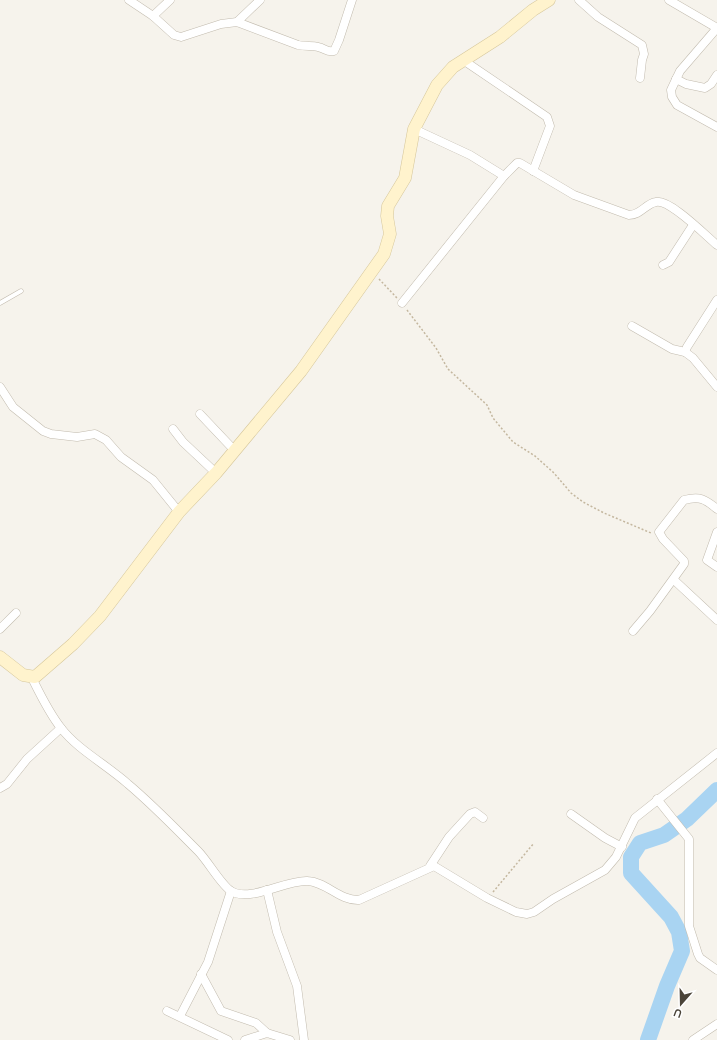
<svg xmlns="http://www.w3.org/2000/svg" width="717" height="1040" font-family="Cabin,sans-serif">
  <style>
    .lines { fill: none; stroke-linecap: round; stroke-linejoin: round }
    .river { stroke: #a9d4f2; stroke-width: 16 }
    .lane-casing { stroke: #c2bbae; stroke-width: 5 }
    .street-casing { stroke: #c2bbae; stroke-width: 9 }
    .secondary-casing { stroke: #d6c79b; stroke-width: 13 }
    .path { stroke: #c4b79f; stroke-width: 1.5; stroke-dasharray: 2 2; stroke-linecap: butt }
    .lane { stroke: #fff; stroke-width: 4 }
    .street { stroke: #fff; stroke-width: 8 }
    .secondary { stroke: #fff3cd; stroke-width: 12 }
  </style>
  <rect width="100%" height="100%" fill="#f6f3ec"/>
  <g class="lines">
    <path class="river" d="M648,1040L667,986L682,951L679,932L671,917L631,873V857L640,843L664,835L687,819L717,790"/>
    <g class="lane-casing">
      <path id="lane" d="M0,303L21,291"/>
    </g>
    <g class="street-casing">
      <g id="street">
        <path d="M129,0L153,16L174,35L181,37L221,24L237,22L298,45C306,47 312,45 318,47C325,48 327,53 334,51L339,40L352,0"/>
        <path d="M579,0L598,17L642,45L644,54L642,60L640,78"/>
        <path d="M669,0L717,28"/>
        <path d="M153,16L170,0"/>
        <path d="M237,22L260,0"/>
        <path d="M717,28L680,71L671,90L672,97L677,105L717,127"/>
        <path d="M463,60L547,117L550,126L533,171"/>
        <path d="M676,79L686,84L705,88L711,84L717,75"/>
        <path d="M414,129L470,155L504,176L517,163H520L574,195L629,215C641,215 645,204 656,202C670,199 706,236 717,245"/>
        <path d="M663,265L669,262L693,225"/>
        <path d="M717,300L687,347L685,352L693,358L717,387"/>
        <path d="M402,303L504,176"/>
        <path d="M632,326L672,349L685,352"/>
        <path d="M0,387L13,407L43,431L51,434L77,437L95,434L106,440L121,457L153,480L179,512"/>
        <path d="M200,414L235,451"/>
        <path d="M173,429L183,442L216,473"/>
        <path d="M717,532L707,560L717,567"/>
        <path d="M674,580L717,620"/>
        <path d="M0,629L16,613"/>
        <path d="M633,631L650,611L684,564V561L663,539L659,532L684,500C700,496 705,499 717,509"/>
        <path d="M32,678C40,694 49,713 61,728C78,750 107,765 128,784C153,805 175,828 198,851C208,861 221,885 231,891C250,903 287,879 308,881C326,882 340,901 359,900L434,866L487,898L516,912L527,914L534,912L553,899L605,870L616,857L635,818L717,753"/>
        <path d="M0,788L7,784L27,759L61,728"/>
        <path d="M657,799L689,839V926L698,954L700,958L717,970"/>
        <path d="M571,814L605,838L622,847"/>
        <path d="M430,866L449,837L470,814L475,812L483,818"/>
        <path d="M267,890L277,932L297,986L304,1040"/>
        <path d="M201,974L221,1011L256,1023L267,1033"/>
        <path d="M167,1011L228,1040"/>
        <path d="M180,1016L208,962L231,891"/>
        <path d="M245,1040L267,1033L290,1040"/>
        <path d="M693,1040L717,1024"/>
      </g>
    </g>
    <g class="secondary-casing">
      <path id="secondary" d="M0,657L23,675L35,677L73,644L100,616L179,512L216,473L301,371L384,254L390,234L387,216L388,206L405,178L414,129L437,85L453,67L500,37L533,10L549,0"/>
    </g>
    <g class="path">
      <path d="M379,279L397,298"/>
      <path d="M407,310L436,348L448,369L487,405L493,418L513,442L535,456L554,473L571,493L583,502L604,513L651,533"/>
      <path d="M493,892L534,843"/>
    </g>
    <use href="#lane" class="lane"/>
    <use href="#street" class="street"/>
    <use href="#secondary" class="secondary"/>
  </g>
  <g transform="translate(681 1004) rotate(200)" stroke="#ffffff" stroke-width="3" paint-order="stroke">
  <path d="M0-3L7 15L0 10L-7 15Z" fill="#4b4439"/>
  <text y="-6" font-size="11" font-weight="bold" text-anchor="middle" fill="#4b4439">U</text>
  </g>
</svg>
